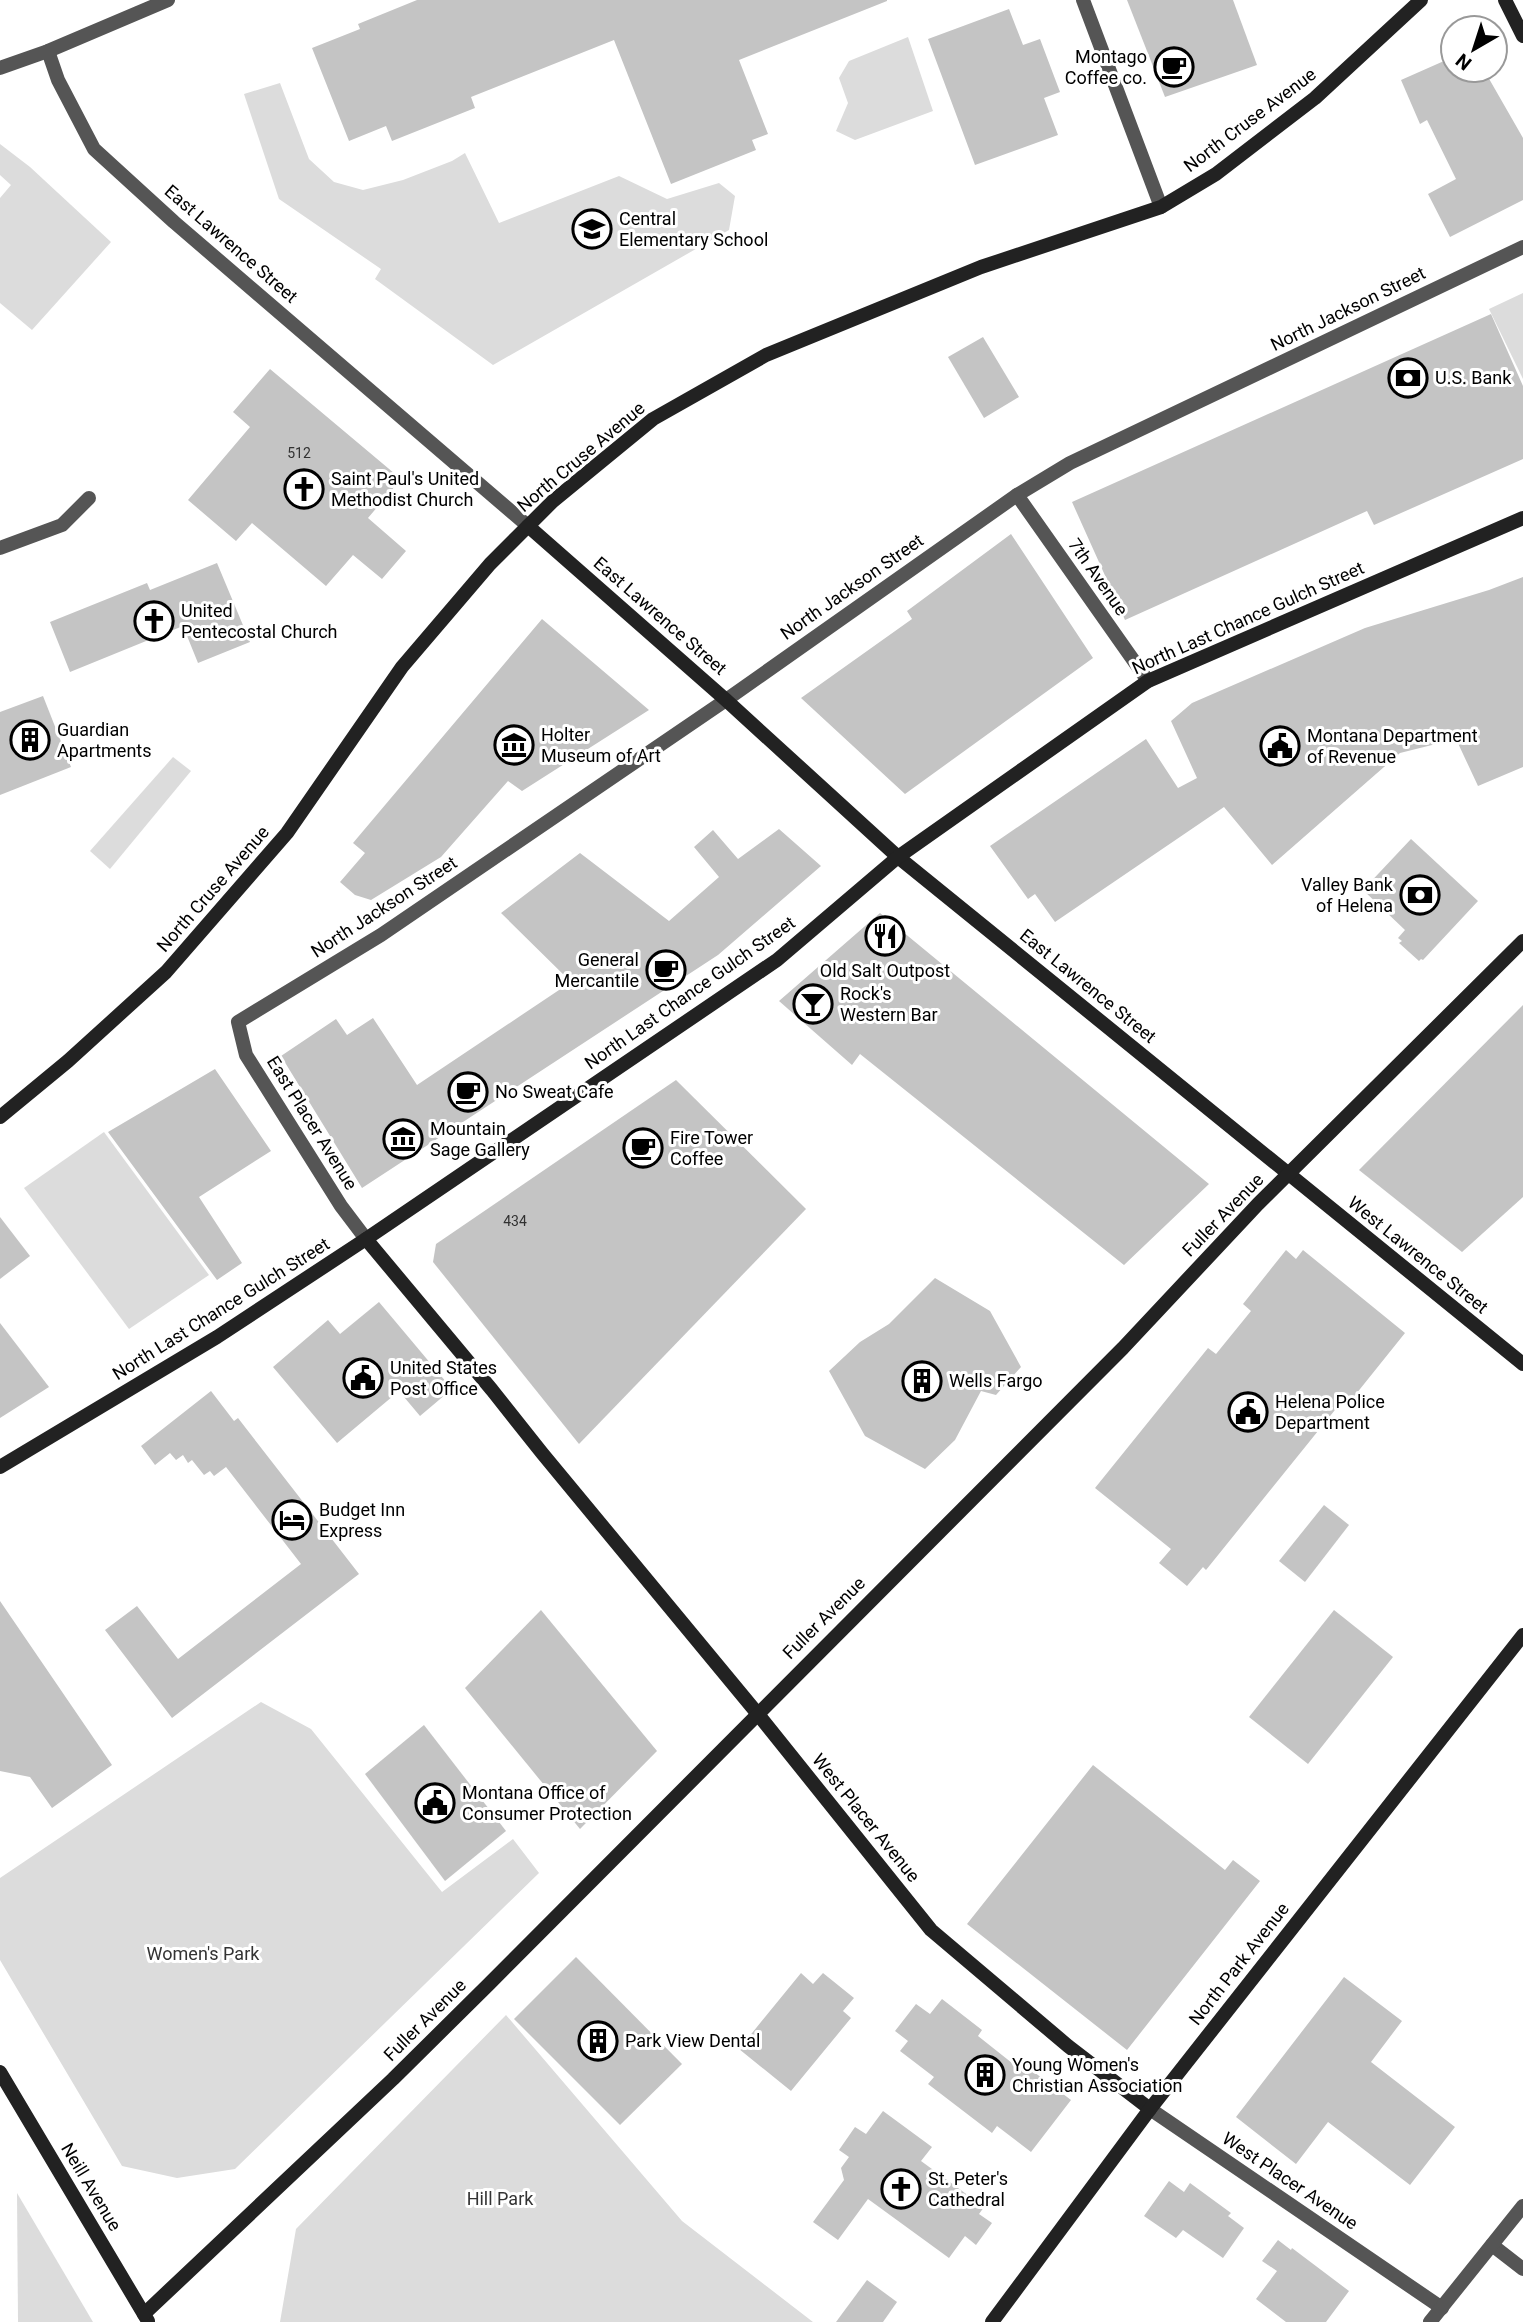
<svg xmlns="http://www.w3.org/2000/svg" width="1523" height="2322" font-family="Roboto,sans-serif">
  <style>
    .green { fill: #dcdcdc }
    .building { fill: #c4c4c4 }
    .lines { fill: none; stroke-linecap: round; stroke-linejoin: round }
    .street { stroke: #555; stroke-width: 14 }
    .secondary { stroke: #222; stroke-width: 14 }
    .labels { text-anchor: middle; stroke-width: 6; stroke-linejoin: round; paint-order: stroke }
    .number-label { font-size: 14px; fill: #313131 }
    .poi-label { font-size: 18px; fill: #000; stroke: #fff; text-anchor: start }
    .street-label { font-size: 18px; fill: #000; stroke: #fff }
    .park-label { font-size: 18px; fill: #333; stroke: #fff }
  </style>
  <rect width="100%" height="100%" fill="#fff"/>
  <g class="green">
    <path d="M908,37L933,111L855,140L836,131L848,103L839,78L849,61Z"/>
    <path d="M280,83L309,159L334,182L363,190L403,180L452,161L465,153L499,223L619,176L667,199L719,183L735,196L729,230L493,365L375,279L381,269L279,199L244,94Z"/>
    <path d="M0,144L30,167L111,242L32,330L0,303V198L11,185L0,175Z"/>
    <path d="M1523,293V379L1489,309Z"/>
    <path d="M173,757L191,771L110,869L90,851Z"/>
    <path d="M104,1132L209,1275L129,1329L24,1188Z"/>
    <path d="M261,1702L311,1729L442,1892L513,1839L539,1873L235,2169L177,2178L122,2166L0,1960V1878Z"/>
    <path d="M506,2015L682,2221L813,2322H280L296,2229Z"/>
    <path d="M17,2193L93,2322H18Z"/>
  </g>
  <g class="building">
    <path d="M417,0H887V1L739,60L768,134L752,140L756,150L671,184L614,40L471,97L475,108L392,141L386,126L349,141L312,48L360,29L358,24Z"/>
    <path d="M1127,0H1233L1257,65L1165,97Z"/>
    <path d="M1009,9L1023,45L1040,39L1060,92L1044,98L1058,135L975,165L928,39Z"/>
    <path d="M1453,57V70H1484L1523,138V200L1450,237L1428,194L1456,179L1427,120L1420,124L1401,80Z"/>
    <path d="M1491,314L1523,386V459L1374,525L1367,511L1125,620L1072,502Z"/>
    <path d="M983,337L1019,397L984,418L948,357Z"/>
    <path d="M270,369L401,479L368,518L406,551L382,579L353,555L326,586L252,523L236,541L188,500L250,427L233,412Z"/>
    <path d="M1011,534L1093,658L905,794L801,698L912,619L907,611Z"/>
    <path d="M217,563L250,642L198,663L183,626L70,672L50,622L147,583L150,590Z"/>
    <path d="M1523,577V767L1478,786L1456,739L1400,753L1272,865L1224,807L1055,922L1035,894L1028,899L990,846L1146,739L1178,788L1197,778L1171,721L1192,703L1365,628L1489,590Z"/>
    <path d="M542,619L649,710L522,791L508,781L441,857L371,900L355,895L340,882L365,853L353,843Z"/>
    <path d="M43,696L71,767L0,795V712Z"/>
    <path d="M779,829L821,866L718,955L362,1188L281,1056L336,1019L347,1035L373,1018L417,1085L571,982L501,913L580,853L669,921L719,877L694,847L713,830L738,859Z"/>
    <path d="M1411,839L1478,901L1423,960L1421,959L1419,961L1399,943L1402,941L1398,938L1405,930L1363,890Z"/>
    <path d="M880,913L1209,1184L1124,1265L860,1054L852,1065L779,1001Z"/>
    <path d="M1523,1005V1197L1462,1252L1359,1170Z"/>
    <path d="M215,1069L271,1151L199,1197L242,1263L217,1280L108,1132Z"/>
    <path d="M676,1080L806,1209L579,1444L433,1262L436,1244Z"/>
    <path d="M0,1217L30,1256L0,1279Z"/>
    <path d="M1286,1250L1296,1259L1303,1250L1405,1333L1348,1404L1343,1400L1206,1570L1203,1567L1187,1586L1159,1563L1171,1549L1095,1488L1208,1348L1216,1354L1251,1311L1243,1304Z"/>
    <path d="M935,1278L990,1311L1021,1367L996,1395L981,1391L955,1440L925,1469L865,1436L829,1371L860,1342L889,1324Z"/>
    <path d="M379,1302L452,1389L420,1416L399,1391L337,1443L273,1367L328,1320L340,1334Z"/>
    <path d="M0,1323L49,1387L0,1418Z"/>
    <path d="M211,1391L234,1421L238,1418L359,1574L172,1718L105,1630L137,1606L178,1659L301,1564L226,1467L214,1476L210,1471L204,1475L192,1460L188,1463L183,1455L176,1460L170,1453L155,1465L141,1446Z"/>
    <path d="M1324,1505L1349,1525L1305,1582L1279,1561Z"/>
    <path d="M0,1601L112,1765L52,1808L30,1777L0,1771Z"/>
    <path d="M541,1610L657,1751L580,1829L465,1688Z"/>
    <path d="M1334,1610L1393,1657L1308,1764L1249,1717Z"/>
    <path d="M424,1725L506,1831L445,1881L365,1774Z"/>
    <path d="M1093,1765L1225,1870L1233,1860L1260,1881L1127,2050L967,1924Z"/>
    <path d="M576,1957L682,2064L620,2125L514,2019Z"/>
    <path d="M801,1973L813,1984L823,1973L854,1998L843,2011L851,2018L791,2091L739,2049Z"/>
    <path d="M1344,1977L1402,2021L1371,2062L1455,2127L1410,2185L1328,2122L1296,2164L1236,2117Z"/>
    <path d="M942,1999L982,2030L978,2036L1026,2074L1030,2069L1071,2100L1031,2152L997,2126L992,2133L928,2084L934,2077L900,2051L908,2041L895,2031L916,2004L930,2014Z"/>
    <path d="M883,2111L932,2147L921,2161L984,2207L979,2214L992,2223L976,2245L965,2236L949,2258L868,2199L838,2240L813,2222L844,2180L841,2168L849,2157L839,2150L855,2127L866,2134Z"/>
    <path d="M1169,2181L1184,2192L1190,2183L1231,2213L1228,2216L1244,2228L1223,2258L1183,2230L1176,2238L1144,2216Z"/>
    <path d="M1278,2240L1291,2250L1292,2248L1349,2291L1326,2322H1286L1256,2299L1277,2271L1262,2261Z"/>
    <path d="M867,2280L897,2302L883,2322H836Z"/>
  </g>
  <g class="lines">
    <g class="street">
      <path d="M1083,0L1161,207"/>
      <path d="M48,51L58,80L94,149L174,222L528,526"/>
      <path d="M0,68L48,51L168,0"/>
      <path d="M1017,495L1148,681"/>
      <path d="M0,548L62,525L89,498"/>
      <path d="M366,1239L341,1206L246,1055L238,1022L381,935L726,700L1017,495L1070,463L1523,247"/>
      <path d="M1150,2109L1442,2308"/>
      <path d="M1492,2245L1523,2269"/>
      <path d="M1430,2322L1523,2206"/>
    </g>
    <g class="secondary">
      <path d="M1505,0L1523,36"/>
      <path d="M528,526L726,700L898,857L1523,1364"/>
      <path d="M0,1117L68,1061L166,972L287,833L402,667L490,564L553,501L653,419L766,355L981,267L1161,207L1216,174L1315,98L1421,0"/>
      <path d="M366,1239L492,1390L542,1453L757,1713L931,1930L1068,2046L1150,2109"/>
      <path d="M0,1467L217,1337L366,1239L777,960L898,857L1148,681L1523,518"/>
      <path d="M0,2072L148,2321"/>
      <path d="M144,2314L393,2079L489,1984L1123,1348L1258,1204L1523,941"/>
      <path d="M992,2322L1150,2109L1523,1635"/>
    </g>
  </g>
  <defs>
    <g id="cafe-ring" transform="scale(2.0125)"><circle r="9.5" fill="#fff" stroke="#000" stroke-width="1.5"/><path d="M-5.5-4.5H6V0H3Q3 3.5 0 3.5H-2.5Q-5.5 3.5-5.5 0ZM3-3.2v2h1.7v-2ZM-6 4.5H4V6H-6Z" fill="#000"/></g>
    <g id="school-ring" transform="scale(2.0125)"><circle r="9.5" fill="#fff" stroke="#000" stroke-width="1.5"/><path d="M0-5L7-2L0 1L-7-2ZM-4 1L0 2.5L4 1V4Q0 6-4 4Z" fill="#000"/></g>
    <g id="bank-ring" transform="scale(2.0125)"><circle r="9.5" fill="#fff" stroke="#000" stroke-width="1.5"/><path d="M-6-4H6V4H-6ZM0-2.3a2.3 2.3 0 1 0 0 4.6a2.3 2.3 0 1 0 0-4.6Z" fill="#000"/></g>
    <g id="church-ring" transform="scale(2.0125)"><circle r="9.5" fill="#fff" stroke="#000" stroke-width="1.5"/><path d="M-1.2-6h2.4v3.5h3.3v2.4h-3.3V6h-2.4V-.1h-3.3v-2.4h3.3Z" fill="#000"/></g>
    <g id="building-ring" transform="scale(2.0125)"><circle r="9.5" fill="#fff" stroke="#000" stroke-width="1.5"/><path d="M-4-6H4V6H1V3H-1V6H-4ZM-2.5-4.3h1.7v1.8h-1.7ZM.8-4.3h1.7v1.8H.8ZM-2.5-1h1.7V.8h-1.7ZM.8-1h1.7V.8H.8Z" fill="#000"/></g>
    <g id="museum-ring" transform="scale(2.0125)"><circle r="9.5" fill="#fff" stroke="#000" stroke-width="1.5"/><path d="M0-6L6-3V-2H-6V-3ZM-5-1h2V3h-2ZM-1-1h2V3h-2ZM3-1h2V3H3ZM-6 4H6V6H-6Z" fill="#000"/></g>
    <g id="civic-ring" transform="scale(2.0125)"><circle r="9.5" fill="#fff" stroke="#000" stroke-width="1.5"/><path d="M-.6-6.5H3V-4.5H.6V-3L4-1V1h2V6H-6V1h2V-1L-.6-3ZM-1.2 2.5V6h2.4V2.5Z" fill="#000"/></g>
    <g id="restaurant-ring" transform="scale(2.0125)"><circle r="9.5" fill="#fff" stroke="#000" stroke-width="1.5"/><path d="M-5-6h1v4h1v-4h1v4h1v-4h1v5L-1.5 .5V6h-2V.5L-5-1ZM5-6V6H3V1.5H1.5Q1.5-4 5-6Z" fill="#000"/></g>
    <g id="bar-ring" transform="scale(2.0125)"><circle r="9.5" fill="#fff" stroke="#000" stroke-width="1.5"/><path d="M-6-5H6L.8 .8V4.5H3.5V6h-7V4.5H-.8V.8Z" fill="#000"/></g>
    <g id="hotel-ring" transform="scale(2.0125)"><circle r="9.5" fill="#fff" stroke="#000" stroke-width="1.5"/><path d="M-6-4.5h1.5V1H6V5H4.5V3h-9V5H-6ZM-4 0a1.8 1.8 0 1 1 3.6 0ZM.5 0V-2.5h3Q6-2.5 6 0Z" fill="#000"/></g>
  </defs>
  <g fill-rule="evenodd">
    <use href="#cafe-ring" x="1174" y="67"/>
    <use href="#school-ring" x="592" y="229"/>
    <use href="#bank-ring" x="1408" y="378"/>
    <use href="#church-ring" x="304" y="489"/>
    <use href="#church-ring" x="154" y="621"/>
    <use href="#building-ring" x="30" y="740"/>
    <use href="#museum-ring" x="514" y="745"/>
    <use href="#civic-ring" x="1280" y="746"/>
    <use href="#bank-ring" x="1420" y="895"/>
    <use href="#restaurant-ring" x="885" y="936"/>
    <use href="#cafe-ring" x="666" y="970"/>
    <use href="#bar-ring" x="813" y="1004"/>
    <use href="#cafe-ring" x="468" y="1092"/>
    <use href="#museum-ring" x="403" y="1139"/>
    <use href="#cafe-ring" x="643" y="1148"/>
    <use href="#civic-ring" x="363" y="1378"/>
    <use href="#building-ring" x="922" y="1381"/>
    <use href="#civic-ring" x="1248" y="1412"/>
    <use href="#hotel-ring" x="292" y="1520"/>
    <use href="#civic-ring" x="435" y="1803"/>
    <use href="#building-ring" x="598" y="2041"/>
    <use href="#building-ring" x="985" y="2075"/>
    <use href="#church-ring" x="901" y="2189"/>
  </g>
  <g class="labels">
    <g class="number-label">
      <text x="299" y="458">512</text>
      <text x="515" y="1226">434</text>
    </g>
    <g class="poi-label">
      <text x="1147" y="63" text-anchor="end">Montago<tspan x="1147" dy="21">Coffee co.</tspan></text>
      <text x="619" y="225">Central<tspan x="619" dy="21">Elementary School</tspan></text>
      <text x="1435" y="384">U.S. Bank</text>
      <text x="331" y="485">Saint Paul's United<tspan x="331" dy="21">Methodist Church</tspan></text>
      <text x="181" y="617">United<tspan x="181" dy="21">Pentecostal Church</tspan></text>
      <text x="57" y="736">Guardian<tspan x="57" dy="21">Apartments</tspan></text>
      <text x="541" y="741">Holter<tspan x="541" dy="21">Museum of Art</tspan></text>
      <text x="1307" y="742">Montana Department<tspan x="1307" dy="21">of Revenue</tspan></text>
      <text x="1393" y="891" text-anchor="end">Valley Bank<tspan x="1393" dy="21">of Helena</tspan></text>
      <text x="639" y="966" text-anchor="end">General<tspan x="639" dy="21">Mercantile</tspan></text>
      <text x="885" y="977" text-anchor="middle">Old Salt Outpost</text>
      <text x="840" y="1000">Rock's<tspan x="840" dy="21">Western Bar</tspan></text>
      <text x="495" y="1098">No Sweat Cafe</text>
      <text x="430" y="1135">Mountain<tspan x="430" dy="21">Sage Gallery</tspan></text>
      <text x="670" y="1144">Fire Tower<tspan x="670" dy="21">Coffee</tspan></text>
      <text x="390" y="1374">United States<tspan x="390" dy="21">Post Office</tspan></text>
      <text x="949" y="1387">Wells Fargo</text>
      <text x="1275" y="1408">Helena Police<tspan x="1275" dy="21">Department</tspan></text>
      <text x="319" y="1516">Budget Inn<tspan x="319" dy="21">Express</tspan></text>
      <text x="462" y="1799">Montana Office of<tspan x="462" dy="21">Consumer Protection</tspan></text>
      <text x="625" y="2047">Park View Dental</text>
      <text x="1012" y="2071">Young Women's<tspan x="1012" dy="21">Christian Association</tspan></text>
      <text x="928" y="2185">St. Peter's<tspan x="928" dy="21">Cathedral</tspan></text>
    </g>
    <g class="street-label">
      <text transform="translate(1250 120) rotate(-37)" y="6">North Cruse Avenue</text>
      <text transform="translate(231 244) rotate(41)" y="6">East Lawrence Street</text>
      <text transform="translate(1348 309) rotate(-26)" y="6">North Jackson Street</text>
      <text transform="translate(581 457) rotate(-40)" y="6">North Cruse Avenue</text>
      <text transform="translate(1098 577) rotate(55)" y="6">7th Avenue</text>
      <text transform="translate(852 587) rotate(-35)" y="6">North Jackson Street</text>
      <text transform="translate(660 616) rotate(41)" y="6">East Lawrence Street</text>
      <text transform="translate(1248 618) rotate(-24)" y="6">North Last Chance Gulch Street</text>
      <text transform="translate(213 889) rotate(-49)" y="6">North Cruse Avenue</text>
      <text transform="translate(384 907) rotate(-33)" y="6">North Jackson Street</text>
      <text transform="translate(1088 986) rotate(39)" y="6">East Lawrence Street</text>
      <text transform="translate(690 993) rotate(-35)" y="6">North Last Chance Gulch Street</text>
      <text transform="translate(312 1123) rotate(58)" y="6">East Placer Avenue</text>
      <text transform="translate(1223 1215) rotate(-46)" y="6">Fuller Avenue</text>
      <text transform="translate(1418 1255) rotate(39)" y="6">West Lawrence Street</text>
      <text transform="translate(221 1309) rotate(-32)" y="6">North Last Chance Gulch Street</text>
      <text transform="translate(824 1618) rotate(-45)" y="6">Fuller Avenue</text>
      <text transform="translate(866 1818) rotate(51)" y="6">West Placer Avenue</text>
      <text transform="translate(1239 1964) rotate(-52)" y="6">North Park Avenue</text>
      <text transform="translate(425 2020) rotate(-45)" y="6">Fuller Avenue</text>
      <text transform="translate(1290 2181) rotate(34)" y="6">West Placer Avenue</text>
      <text transform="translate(91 2187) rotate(59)" y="6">Neill Avenue</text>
    </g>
    <g class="park-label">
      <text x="203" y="1960">Women's Park</text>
      <text x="500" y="2205">Hill Park</text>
    </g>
  </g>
  <g transform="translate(1474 49) rotate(219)"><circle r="33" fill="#ffffff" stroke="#999999" stroke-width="2"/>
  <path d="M0-5L12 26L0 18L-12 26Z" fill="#000000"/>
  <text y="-10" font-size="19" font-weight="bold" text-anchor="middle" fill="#000000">N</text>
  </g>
</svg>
